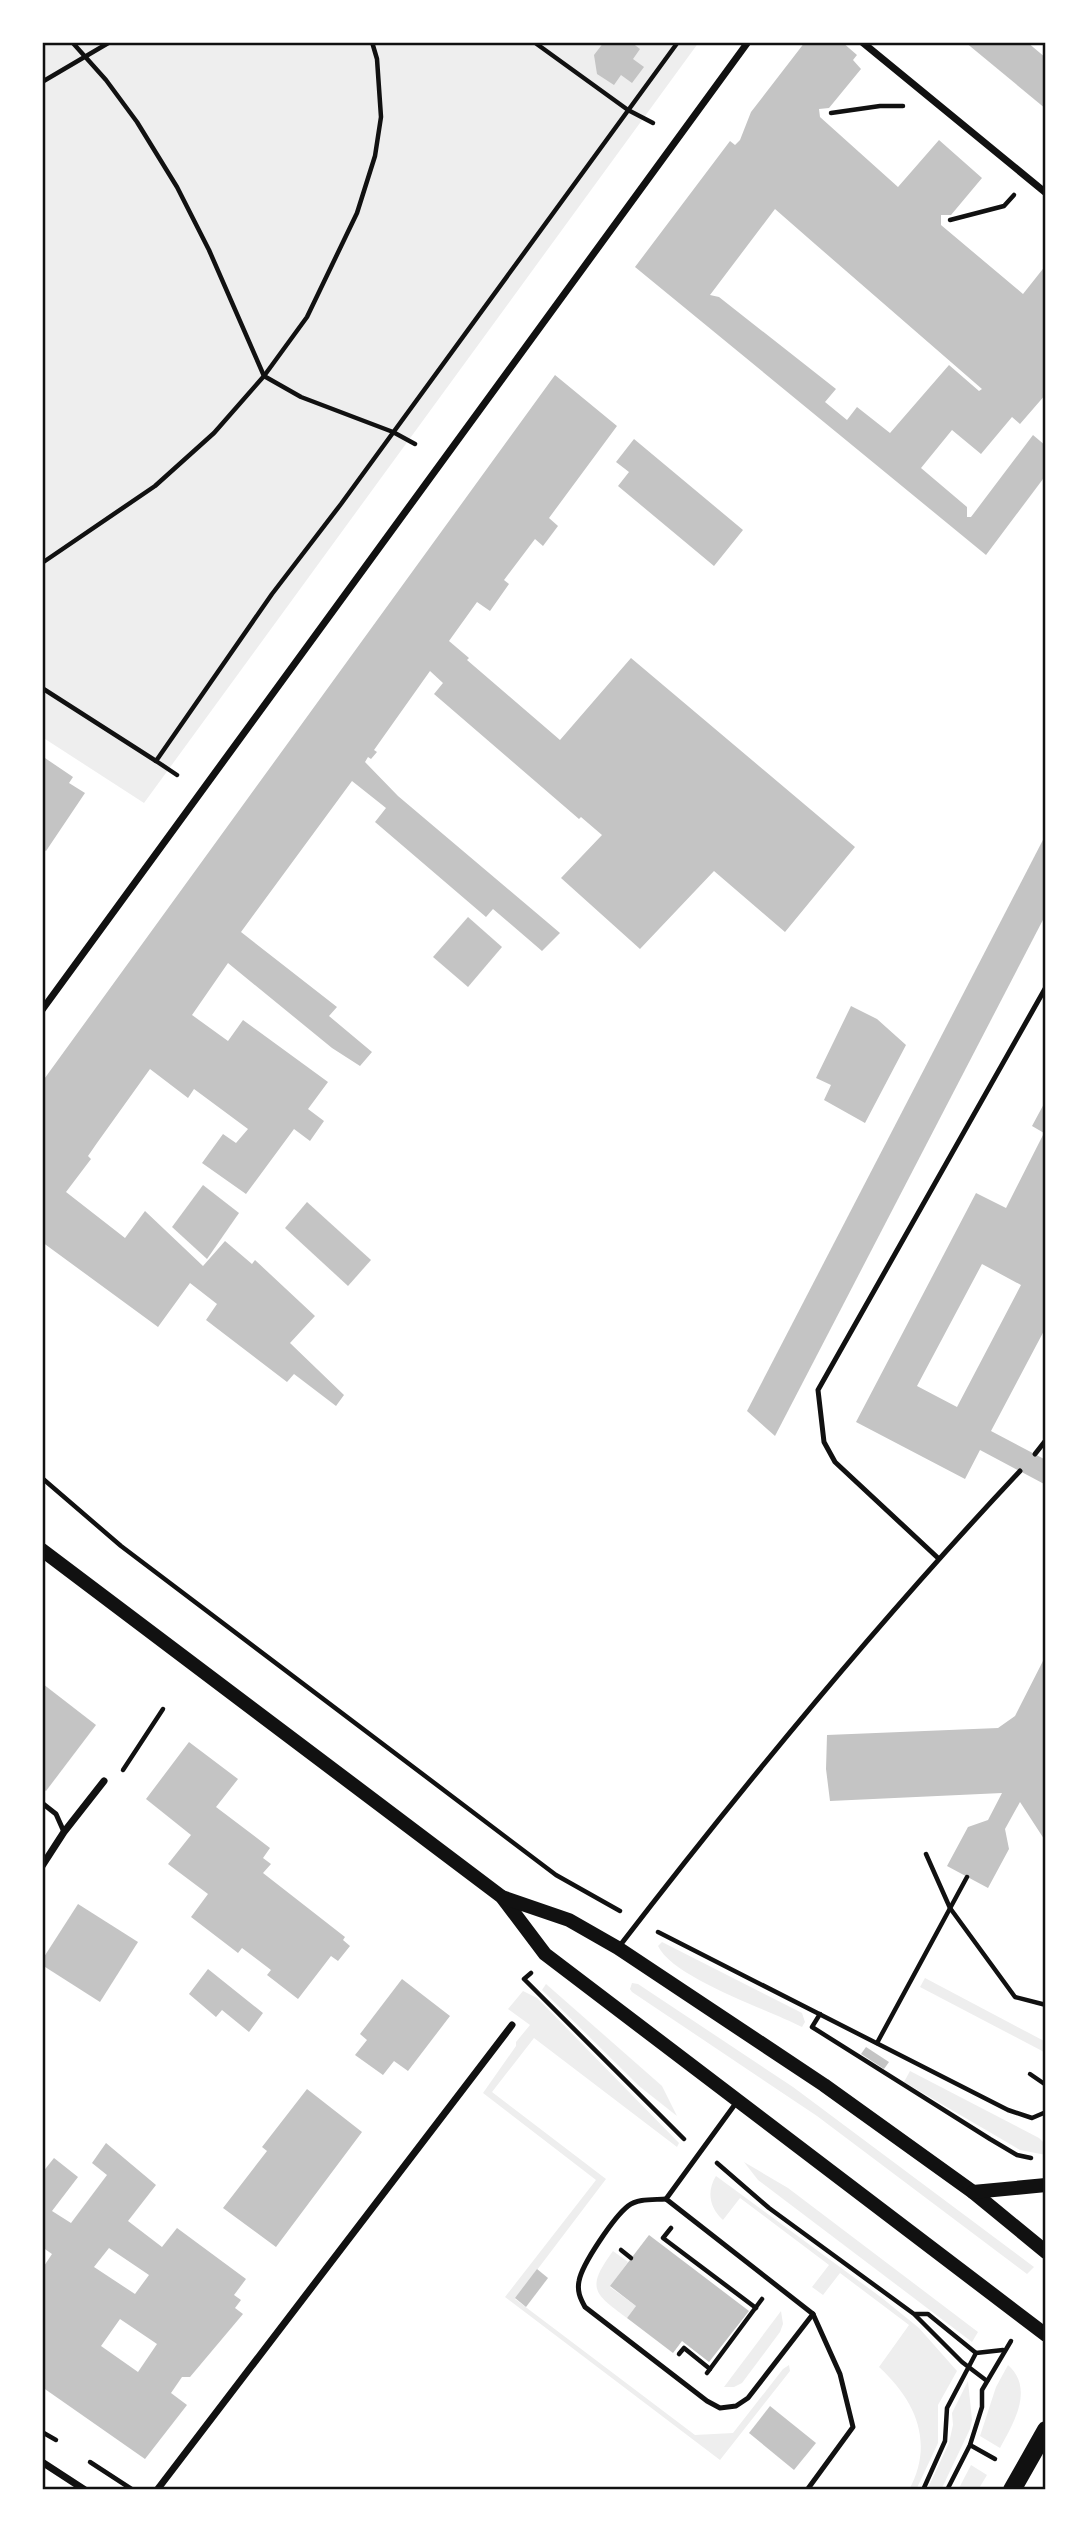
<svg xmlns="http://www.w3.org/2000/svg" width="1088" height="2532" font-family="Lora,serif">
  <style>
    .green { fill: #eee }
    .building { fill: #c4c4c4; fill-rule: evenodd }
    .lines { fill: none; stroke-linecap: round; stroke-linejoin: round }
    .path { stroke: #111; stroke-width: 4.5 }
    .service { stroke: #111; stroke-width: 5 }
    .minor { stroke: #111; stroke-width: 7 }
    .secondary { stroke: #111; stroke-width: 14 }
    .primary { stroke: #111; stroke-width: 18 }
    .neatline { fill: none; stroke: #111; stroke-width: 2.5 }
  </style>
  <rect width="100%" height="100%" fill="#fff"/>
  <g class="green">
    <path d="M42,42H699L144,803L42,737Z"/>
    <path d="M662,1942L802,2013L805,2022L802,2027C769,2010 673,1978 658,1946Z"/>
    <path d="M925,1978L1046,2042V2053L920,1987Z"/>
    <path d="M632,1983L638,1984L793,2087L1034,2267L1027,2274L817,2116L632,1992L630,1989Z"/>
    <path d="M546,1984L662,2086L677,2116L639,2086L542,1990Z"/>
    <path d="M523,1991L537,1998L679,2143L677,2147L534,2038L492,2092L606,2179L515,2299L695,2435L733,2433L783,2369L789,2365L790,2371L720,2460L505,2297L596,2180L483,2093L516,2046V2042L530,2025L508,2009Z"/>
    <path d="M910,2071L1039,2138L1046,2145V2155L1020,2150L904,2082Z"/>
    <path d="M744,2162L788,2188L978,2332L972,2342L758,2180Z"/>
    <path d="M716,2176L882,2298L919,2328L957,2371L938,2405V2443L916,2490H909C935,2442 915,2400 879,2367L909,2325L840,2273L823,2295L812,2287L829,2265L740,2198L723,2220C710,2208 706,2192 716,2176Z"/>
    <path d="M613,2251L628,2262L610,2287L636,2306L627,2318C593,2293 586,2288 613,2251Z"/>
    <path d="M781,2311L783,2324L780,2332L742,2383L734,2387H724Z"/>
    <path d="M1008,2365C1035,2389 1013,2424 1000,2448L980,2436L996,2387Z"/>
    <path d="M968,2381L972,2420L970,2429L941,2490H927L949,2443L953,2425L952,2413Z"/>
    <path d="M971,2465L987,2475L978,2490H958Z"/>
  </g>
  <g class="building">
    <path d="M604,42H631L640,49L633,59L644,67L632,83L621,75L614,85L597,74L594,55Z"/>
    <path d="M805,42H842L857,55L853,60L861,69L829,108L819,109L820,117L898,187L939,140L982,178L951,215H941V225L1023,294L1046,265V394L1020,424L1012,417L981,454L952,430L921,468L967,507V517H971L1033,435L1046,446V475L986,555L635,267L730,141L735,145L740,140L751,112ZM775,209L815,244L982,389L979,391L949,365L890,433L857,407L847,420L825,402L836,389L719,297L710,295Z"/>
    <path d="M965,42H1027L1046,58V109Z"/>
    <path d="M555,375L617,426L549,518L558,526L543,546L535,539L504,580L509,584L490,611L477,602L449,641L469,658L467,660L560,740L631,658L855,847L785,932L714,871L640,949L561,878L602,835L581,817L579,819L434,694L443,683L430,671L374,750L377,752L371,759L368,757L365,762L398,796L560,933L542,951L493,909L486,917L375,822L386,808L352,781L241,932L337,1007L329,1016L372,1052L360,1066L332,1048L228,963L192,1015L228,1041L243,1020L328,1082L308,1109L324,1121L310,1141L294,1129L246,1194L202,1163L223,1134L236,1143L248,1129L194,1089L188,1098L150,1069L97,1143L88,1156L91,1159L66,1192L125,1238L145,1211L203,1266L225,1241L252,1264L255,1260L315,1316L290,1343L344,1395L336,1406L294,1374L287,1382L206,1320L217,1304L190,1283L158,1327L42,1242V1082Z"/>
    <path d="M634,439L743,530L714,566L618,486L629,472L616,462Z"/>
    <path d="M42,756L73,777L69,783L85,793L46,851L42,848Z"/>
    <path d="M1046,834V914L775,1436L747,1411Z"/>
    <path d="M468,917L502,947L468,987L433,957Z"/>
    <path d="M851,1006L877,1019L906,1045L865,1123L824,1100L831,1085L816,1078Z"/>
    <path d="M1046,1100V1327L991,1431L1046,1460V1485L980,1450L965,1479L856,1422L976,1193L1006,1208L1044,1133L1032,1126ZM982,1264L1021,1285L957,1407L917,1386Z"/>
    <path d="M203,1185L239,1213L207,1259L172,1227Z"/>
    <path d="M307,1202L371,1260L348,1286L285,1228Z"/>
    <path d="M1046,1655V1842L1020,1802L1005,1829L1009,1849L988,1888L947,1866L968,1827L988,1820L1002,1793L830,1801L826,1769L827,1735L998,1728L1015,1716Z"/>
    <path d="M43,1684L96,1725L46,1791L42,1788Z"/>
    <path d="M189,1742L238,1779L216,1807L270,1848L263,1858L271,1864L263,1873L345,1937L343,1940L350,1946L338,1961L331,1956L298,1999L267,1975L271,1970L242,1948L238,1953L191,1917L208,1894L168,1864L191,1835L146,1799Z"/>
    <path d="M78,1904L138,1942L100,2002L42,1965V1960Z"/>
    <path d="M208,1969L263,2013L249,2032L222,2010L216,2017L189,1994Z"/>
    <path d="M402,1979L450,2016L408,2071L394,2061L383,2075L355,2055L367,2040L360,2034Z"/>
    <path d="M866,2047L889,2062L884,2069L861,2054Z"/>
    <path d="M307,2089L362,2132L276,2247L223,2208L267,2151L262,2147Z"/>
    <path d="M106,2143L156,2185L128,2221L162,2247L177,2228L246,2279L234,2295L241,2300L235,2308L243,2314L190,2377H182L171,2393L187,2405L145,2459L42,2387V2269L52,2254L42,2247V2173L54,2158L78,2177L52,2211L71,2223L107,2175L92,2163ZM109,2248L149,2275L135,2294L94,2267ZM120,2319L157,2344L138,2372L101,2346Z"/>
    <path d="M649,2235L749,2311L709,2362L682,2341L673,2353L627,2318L636,2306L610,2286Z"/>
    <path d="M537,2269L548,2278L526,2307L515,2298Z"/>
    <path d="M770,2406L816,2443L794,2470L749,2433Z"/>
  </g>
  <g class="lines">
    <g class="path">
      <path d="M72,42L106,80L137,122L177,187L209,250L264,376L301,397L393,432L415,444"/>
      <path d="M534,42L628,110L653,123"/>
      <path d="M42,82L110,42"/>
      <path d="M831,113L880,106H903"/>
      <path d="M950,220L1004,206L1014,195"/>
      <path d="M42,563L155,486L214,433L264,376L307,317L357,213L375,156L381,117L377,59L372,42"/>
      <path d="M42,688L156,761L272,594L341,504L678,42"/>
      <path d="M156,761L177,775"/>
      <path d="M42,1478L121,1546L556,1875L620,1911"/>
      <path d="M123,1770L163,1709"/>
      <path d="M926,1854L950,1908L1015,1997L1046,2005"/>
      <path d="M658,1932L1008,2110L1032,2118L1046,2112"/>
      <path d="M531,1973L524,1979L684,2139"/>
      <path d="M820,2014L812,2027L990,2139L1017,2155L1031,2158"/>
      <path d="M877,2043L967,1877"/>
      <path d="M1030,2074L1046,2085"/>
      <path d="M717,2163L769,2208L914,2314L962,2362L987,2381"/>
      <path d="M671,2228L663,2238L756,2308"/>
      <path d="M621,2250L631,2258"/>
      <path d="M915,2314H928L976,2353"/>
      <path d="M679,2354L684,2348L710,2369"/>
      <path d="M707,2373L762,2299"/>
      <path d="M42,2432L56,2440"/>
      <path d="M970,2445L995,2459"/>
      <path d="M90,2462L133,2490"/>
      <path d="M923,2490L945,2441L947,2408L976,2353L1003,2350"/>
      <path d="M947,2490L970,2445L982,2407V2390L1011,2341"/>
    </g>
    <g class="service">
      <path d="M1035,1454L1046,1440"/>
      <path d="M938,1558L835,1462L824,1442L818,1390L1046,987"/>
      <path d="M42,1803L56,1814L64,1832"/>
      <path d="M618,1948C745,1783 878,1622 1020,1471"/>
      <path d="M736,2103L666,2199L813,2314L840,2374L853,2427L807,2490"/>
      <path d="M666,2199C654,2200 638,2198 628,2206C614,2217 582,2264 579,2281C577,2291 580,2298 585,2307L707,2401L720,2408L736,2406L748,2398L813,2314"/>
    </g>
    <g class="minor">
      <path d="M862,42L1046,193"/>
      <path d="M42,1010L748,42"/>
      <path d="M42,1866L64,1832L104,1781"/>
      <path d="M42,2462L85,2490"/>
      <path d="M157,2490L512,2025"/>
    </g>
    <g class="secondary">
      <path d="M42,1550L502,1897L545,1954L1046,2335"/>
      <path d="M502,1897L569,1920L618,1948L824,2085L973,2192L1046,2252"/>
      <path d="M973,2192L1046,2185"/>
    </g>
    <path class="primary" d="M1012,2490L1046,2430"/>
  </g>
  <rect width="1088" height="2532" fill="none" stroke="#ffffff" stroke-width="88"/>
  <rect x="44" y="44" width="1000" height="2444" class="neatline"/>
</svg>
